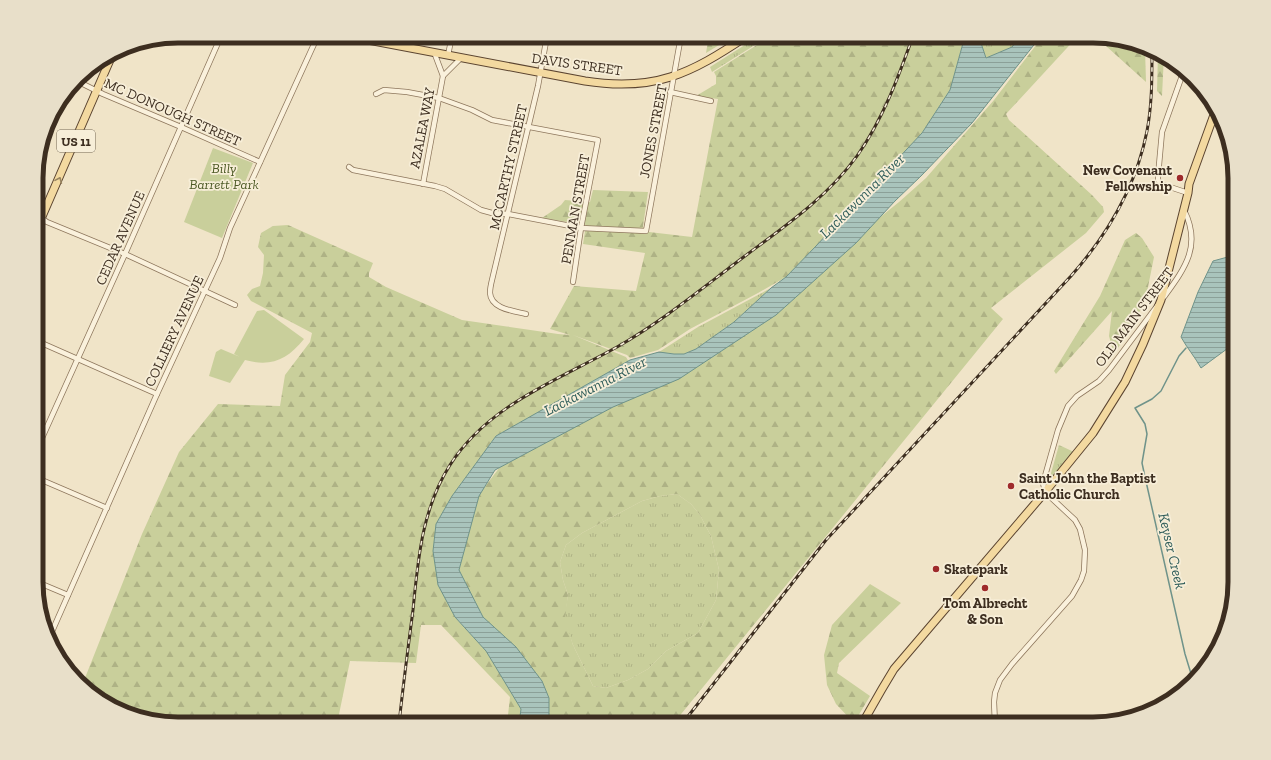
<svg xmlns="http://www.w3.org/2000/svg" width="1271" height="760" font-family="'Zilla Slab',serif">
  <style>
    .grass { fill: url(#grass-tufts) }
    .forest { fill: url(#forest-firs); fill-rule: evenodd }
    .park { fill: #c9cf9b }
    .water { fill: url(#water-rules); stroke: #6f938a }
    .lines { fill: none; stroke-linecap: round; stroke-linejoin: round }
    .stream { stroke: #6f938a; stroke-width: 1.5 }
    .minor-casing { stroke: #8d765c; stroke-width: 6 }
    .primary-casing { stroke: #5b4430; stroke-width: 9 }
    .minor { stroke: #faf1dc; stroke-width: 4.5 }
    .primary { stroke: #f3d9a0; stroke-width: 7 }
    .rail-casing { stroke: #3d2e20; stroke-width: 3 }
    .rail { stroke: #f7eed8; stroke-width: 1.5; stroke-dasharray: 4.5; stroke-linecap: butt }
    .oneway { stroke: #988460 }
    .poi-dot { fill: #9e2a2b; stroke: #f7eed8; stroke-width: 1.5 }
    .labels { text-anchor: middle; stroke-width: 3.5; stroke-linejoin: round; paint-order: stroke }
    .shield { fill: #f7eed8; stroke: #756857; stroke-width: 1 }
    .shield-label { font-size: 13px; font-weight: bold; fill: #3d2e20 }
    .street-label { font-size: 14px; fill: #3d2e20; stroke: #f7eed8 }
    .park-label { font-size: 14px; font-style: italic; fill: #4d5a26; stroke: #f7eed8 }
    .poi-label { font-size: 14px; font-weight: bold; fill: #3d2e20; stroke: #f7eed8; text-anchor: start }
    .water-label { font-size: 15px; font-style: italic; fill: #2f5d5a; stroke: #f7eed8 }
    .rim { fill: none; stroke: #3d2e20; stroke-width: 5 }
  </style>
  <defs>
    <pattern id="grass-tufts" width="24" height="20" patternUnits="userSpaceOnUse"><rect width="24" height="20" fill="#c9cf9b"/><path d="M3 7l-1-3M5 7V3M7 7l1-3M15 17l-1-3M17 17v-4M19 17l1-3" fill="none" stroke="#aeb285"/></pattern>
    <pattern id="forest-firs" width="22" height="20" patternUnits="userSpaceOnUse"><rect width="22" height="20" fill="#c9cf9b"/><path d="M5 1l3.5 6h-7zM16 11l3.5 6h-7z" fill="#aeb285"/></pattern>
    <pattern id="water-rules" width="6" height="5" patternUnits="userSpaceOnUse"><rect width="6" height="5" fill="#a9c4bc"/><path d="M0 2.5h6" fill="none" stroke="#8ba098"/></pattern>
  </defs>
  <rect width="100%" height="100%" fill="#f0e4c8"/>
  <g class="grass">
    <path d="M759,36H769L712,72L710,67Z"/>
    <path d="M982,36H1021L1012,47L986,58L981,43Z"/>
    <path d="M771,288L734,322L696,349L684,354H674L659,352L698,327Z"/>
    <path d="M1059,445L1074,452L1049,481V480Z"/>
    <path d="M677,494L691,504L700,515L711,536L719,570L716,600L698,633L666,651L648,669L628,680L606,688L593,686L573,645L564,619L568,595L563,580L560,562L566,545L582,533L642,501L660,496Z"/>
  </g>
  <g class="forest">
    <path d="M709,36H734L706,53Z"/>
    <path d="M771,36H965L950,90L922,133L812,252L786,277L758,293L690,329L658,350L630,358L627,355L573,335L626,357L629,362L496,436L452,496L436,524L433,551L455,617L486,651L521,709L519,724H507L510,697L441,625H421L416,663L350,661L337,724H178L107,705L83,683L142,534L179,452L218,404L280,406L285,375L310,342L312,333L251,301L247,295L252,289L260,286L263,273L264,255L258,247L261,233L273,226L288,225L373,263L369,273V277L386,287L462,320L558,334L570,335L550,329L574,286L636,291L645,253L583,244L586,225L542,218L561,205L565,200L590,202L593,190L648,192L642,233L649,232L692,237L718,99L696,96L716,84V76L714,72Z"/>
    <path d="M1043,36H1078L1006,114L1009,120L1092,195L1103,207L1104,212L1086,233L991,308L1003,319L673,724H547L477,617L455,569L476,498L500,467L627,395L812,272L899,202L926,178L994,100ZM677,494L691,504L700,515L711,536L719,570L716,600L698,633L666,651L648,669L628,680L606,688L593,686L573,645L565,619L568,595L563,580L560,562L566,545L582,533L642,501L660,496Z"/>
    <path d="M1096,37L1145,50L1146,82Z"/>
    <path d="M1158,53L1164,55L1162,96L1157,91Z"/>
    <path d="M1136,233L1142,238L1154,257L1145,302L1123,340L1114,354L1109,336L1112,311L1056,374L1054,371L1100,296L1125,240Z"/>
    <path d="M870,584L901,603L839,663L837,673L870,696L854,723L836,704L827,685L824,655L832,625Z"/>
  </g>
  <g class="park">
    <path d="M213,148L253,163L222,238L184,222Z"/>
    <path d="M264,310L304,339C287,360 271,367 245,360L230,383L209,376L216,352L221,349L240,357L234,354L257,311Z"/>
  </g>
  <g class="water">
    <path d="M965,36H982L981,43L986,58L1012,47L1021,36H1041L972,123L921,176L895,201L856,243L776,315L679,379L613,407L495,470L479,496L459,570L483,617L516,647L542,681L549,698V724H519L521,709L486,651L455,617L438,585L433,551L436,524L452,496L496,436L630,360L659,352L674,354H684L696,349L734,322L771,288L786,277L816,246L922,133L950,90Z"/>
    <path d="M1235,255V343L1201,368C1195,357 1187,348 1181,337L1198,292L1213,261Z"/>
  </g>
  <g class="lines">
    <path class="stream" d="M1186,348L1179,356L1161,391L1152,399L1135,408L1145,424L1147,434L1142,463L1145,477L1185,654L1192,677"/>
    <g class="minor-casing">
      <g id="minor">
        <path d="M448,55L452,36"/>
        <path d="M1183,73L1162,132L1158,176V180L1161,184L1188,193"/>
        <path d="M443,76L461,58"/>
        <path d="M77,81L103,94L181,127L260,162"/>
        <path d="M670,92L711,101"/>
        <path d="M376,94L384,90L407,92L439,98L472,110L492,120L598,140L581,228L573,282"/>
        <path d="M1212,122L1220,124"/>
        <path d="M349,167L353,170L435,186L445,189L481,210L492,213L508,214L581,228L646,231L681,36"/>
        <path d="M423,184L443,76L434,52"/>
        <path d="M37,215L47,222L125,254L235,305"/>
        <path d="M1164,297C1185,268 1202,246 1184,210"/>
        <path d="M526,314C514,311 491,309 490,293C490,289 491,284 492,280L538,86L547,36"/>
        <path d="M37,341L157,394"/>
        <path d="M37,449L125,254L221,36"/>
        <path d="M37,478L107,508"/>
        <path d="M37,582L68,595"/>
        <path d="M50,636L157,394L220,258L230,228L315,42L316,36"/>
        <path d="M995,724L994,702L995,693L1000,680L1012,664L1072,596L1081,580L1084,571L1085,550L1080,529L1075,520L1045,492L1043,483L1058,430L1068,406L1077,396L1099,381L1109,370L1157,306"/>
      </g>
    </g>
    <g class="primary-casing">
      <g id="primary">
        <path d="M347,36L585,81C655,92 690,74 747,36"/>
        <path d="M37,228L113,53"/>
        <path d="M862,724L882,689L894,669L1045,492L1093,433L1125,382L1143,344L1161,300L1188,193L1189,184L1215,112"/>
      </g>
    </g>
    <use href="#minor" class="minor"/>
    <use href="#primary" class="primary"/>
    <g class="rail-casing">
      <g id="rail">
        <path d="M399,724C403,686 408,648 413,610C418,559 422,509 450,465C488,405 558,380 617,347C661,322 700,290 741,259C781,229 827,198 857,156C883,119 898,78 913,36"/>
        <path d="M682,724L826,540L1071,276C1108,234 1136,187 1147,131C1152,105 1152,78 1152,52"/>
      </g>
    </g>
    <use href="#rail" class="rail"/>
  </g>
  <defs><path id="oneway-chevron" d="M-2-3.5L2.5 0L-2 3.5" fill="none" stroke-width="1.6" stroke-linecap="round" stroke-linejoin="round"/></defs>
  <use class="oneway" href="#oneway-chevron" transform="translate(59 180) rotate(-66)"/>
  <g class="poi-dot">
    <circle cx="1180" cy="178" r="4"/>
    <circle cx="1011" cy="486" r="4"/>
    <circle cx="936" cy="569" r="4"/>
    <circle cx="985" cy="588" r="4"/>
  </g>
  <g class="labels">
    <rect class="shield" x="57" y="130" width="38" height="22" rx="3"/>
    <g class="shield-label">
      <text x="76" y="146">US 11</text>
    </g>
    <g class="street-label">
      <text transform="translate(577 64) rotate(8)" y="5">DAVIS STREET</text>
      <text transform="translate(173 112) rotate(24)" y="5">MC DONOUGH STREET</text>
      <text transform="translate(422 128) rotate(-79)" y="5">AZALEA WAY</text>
      <text transform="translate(653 131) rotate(-79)" y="5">JONES STREET</text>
      <text transform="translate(508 167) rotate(-77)" y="5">MCCARTHY STREET</text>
      <text transform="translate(575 209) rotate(-80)" y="5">PENMAN STREET</text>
      <text transform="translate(120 238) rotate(-66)" y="5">CEDAR AVENUE</text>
      <text transform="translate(1134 317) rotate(-53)" y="5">OLD MAIN STREET</text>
      <text transform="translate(174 331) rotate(-65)" y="5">COLLIERY AVENUE</text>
    </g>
    <g class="park-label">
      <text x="224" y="173">Billy<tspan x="224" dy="16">Barrett Park</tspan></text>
    </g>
    <g class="poi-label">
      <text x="1172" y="175" text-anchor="end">New Covenant<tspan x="1172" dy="16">Fellowship</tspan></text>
      <text x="1019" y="483">Saint John the Baptist<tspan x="1019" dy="16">Catholic Church</tspan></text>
      <text x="944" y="574">Skatepark</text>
      <text x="985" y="608" text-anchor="middle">Tom Albrecht<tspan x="985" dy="16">&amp; Son</tspan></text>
    </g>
    <g class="water-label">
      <text transform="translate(862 196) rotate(-45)" y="5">Lackawanna River</text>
      <text transform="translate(595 386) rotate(-27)" y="5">Lackawanna River</text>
      <text transform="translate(1172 551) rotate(77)" y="5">Keyser Creek</text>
    </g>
  </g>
  <path d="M0 0H1271V760H0ZM178 43H1093A135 135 0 0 1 1228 178V582A135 135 0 0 1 1093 717H178A135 135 0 0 1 43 582V178A135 135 0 0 1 178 43Z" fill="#e8dfc9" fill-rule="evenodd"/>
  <path class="rim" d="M178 43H1093A135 135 0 0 1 1228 178V582A135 135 0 0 1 1093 717H178A135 135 0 0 1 43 582V178A135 135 0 0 1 178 43Z"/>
</svg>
